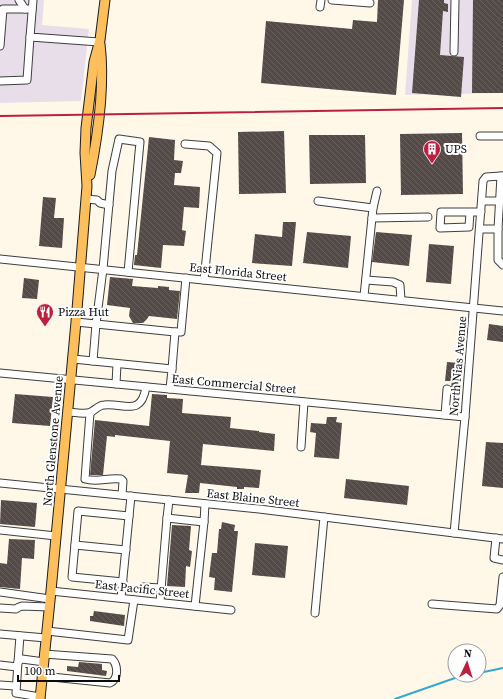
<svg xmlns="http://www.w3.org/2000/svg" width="503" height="699" font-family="'Source Serif 4',serif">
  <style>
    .industrial { fill: #e7deea }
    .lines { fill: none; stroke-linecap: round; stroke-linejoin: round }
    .stream { stroke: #32a7d0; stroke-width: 2 }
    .building { fill: url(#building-back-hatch) }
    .minor-casing { stroke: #3e3e3e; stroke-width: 9 }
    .major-casing { stroke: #1c1c1c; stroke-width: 11 }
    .minor { stroke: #fff; stroke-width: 7 }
    .major { stroke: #fcbf5c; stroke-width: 9 }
    .rail { stroke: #bd203e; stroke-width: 2 }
    .labels { text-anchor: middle; stroke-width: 4; stroke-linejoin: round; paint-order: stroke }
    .poi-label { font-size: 12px; fill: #0b0b0b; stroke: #fff; text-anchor: start }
    .street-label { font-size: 12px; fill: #0b0b0b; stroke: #fff }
  </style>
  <defs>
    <pattern id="building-back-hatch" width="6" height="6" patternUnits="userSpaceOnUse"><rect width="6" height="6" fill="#544a47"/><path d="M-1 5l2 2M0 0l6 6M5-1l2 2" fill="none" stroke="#68605d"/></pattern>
  </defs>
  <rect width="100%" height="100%" fill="#fff8e9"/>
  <g class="industrial">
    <path d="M0,0H44L42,25L89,29L81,101L0,103Z"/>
    <path d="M412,0H503V93L405,95Z"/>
  </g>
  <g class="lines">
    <g class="stream">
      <path d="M479,673L503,668"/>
      <path d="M395,699L455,678L469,675"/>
    </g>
  </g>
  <g class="building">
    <path d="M378,0H404L396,95L261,83L266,21L352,29L353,20L377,22Z"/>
    <path d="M419,0H444V3L448,4V12L443,11L440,55L464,57L461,97L412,93Z"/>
    <path d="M473,0H503V93H472Z"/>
    <path d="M284,131L286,193L239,194L238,132Z"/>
    <path d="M462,133L463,194L401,195L400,134Z"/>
    <path d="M309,135H365L366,183L310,184Z"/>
    <path d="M149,137L175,140L174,160L183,161L181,173H175L174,185L200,187L199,208L184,207L182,230L186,231L184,246L163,245L161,268L134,265L135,255H137Z"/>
    <path d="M43,197L56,198L54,218H64L62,248L39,246Z"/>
    <path d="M283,222H296L292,266L252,263L255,234L282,237Z"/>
    <path d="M307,232L351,236L348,268L303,263Z"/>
    <path d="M376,232L412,235L409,266L372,262Z"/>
    <path d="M429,244L454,246L451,284L426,282Z"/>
    <path d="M110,277L133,279L132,286L158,288V286L169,287V290L180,291L177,319L149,316L147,319L143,323H133L129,316L130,308L107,305Z"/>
    <path d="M24,278L39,280L37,299L22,298Z"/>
    <path d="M489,324L503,326V342L487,340Z"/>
    <path d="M447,362L460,363L458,387H451L452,381H445Z"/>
    <path d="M15,394L53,397L50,426L12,423Z"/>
    <path d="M152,394L167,395V398L183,399L182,413L231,417L230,428L259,431V432L275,434L274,451L203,444L201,465L261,470L259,488L244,487V489H237V487L200,483L199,493H185L188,475L167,473L170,441L115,435V437L107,436L103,475H90L95,420L149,426Z"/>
    <path d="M327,417H337L336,422L342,423L339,459L314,457L316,433L310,432L311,423L326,424Z"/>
    <path d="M486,442L503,443V488L482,486Z"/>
    <path d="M346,479L409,486L407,505L344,498Z"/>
    <path d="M1,500L37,503L35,527L0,524Z"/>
    <path d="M222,522L235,525L234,531H238L232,592L214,590L215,578L209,577L212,553H217L219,529H221Z"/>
    <path d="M172,525L191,526L189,550L192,551L190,567L186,566L185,587L167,586Z"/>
    <path d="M9,539L35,540L34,559L22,558L20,589L0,587V563L7,564Z"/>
    <path d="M255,543L288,546L285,578L252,575Z"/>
    <path d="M94,611L125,615L124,626L90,621V616H93Z"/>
    <path d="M79,662L102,664V670L107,671L106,676L67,671V666L78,667Z"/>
  </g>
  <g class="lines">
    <g class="minor-casing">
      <g id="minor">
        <path d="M19,0L25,9"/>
        <path d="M33,0L30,37L99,42"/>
        <path d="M332,0L370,3"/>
        <path d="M320,7L321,0"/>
        <path d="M0,46L3,9H32"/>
        <path d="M454,52L455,0"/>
        <path d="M0,81L27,80L30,37"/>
        <path d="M480,136H503"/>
        <path d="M185,144L209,146L217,153L204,280"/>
        <path d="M86,199L97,200L100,203L109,205"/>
        <path d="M318,201L373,208"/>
        <path d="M482,201H503"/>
        <path d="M470,212L469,227L440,228L441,212H481"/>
        <path d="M372,218L428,217"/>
        <path d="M480,229H498L501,176H503"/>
        <path d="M498,229V260L503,265"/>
        <path d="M0,259L503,311"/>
        <path d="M366,280L393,282L400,285L401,300"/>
        <path d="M364,296L373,208L377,191"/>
        <path d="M76,322L96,324L103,269L112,171L119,139L140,142L128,272"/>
        <path d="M73,359L93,361L96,324L175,332"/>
        <path d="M93,361L172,369L170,389"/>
        <path d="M172,369L175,332H181L186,278"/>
        <path d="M0,373L465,417"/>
        <path d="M116,384L117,364"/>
        <path d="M68,412C75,412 85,415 91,412C95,410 99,405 104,405C125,403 141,417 146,387"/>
        <path d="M90,413L85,479C98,483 108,477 121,479L123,481L122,495"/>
        <path d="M445,415L447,389"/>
        <path d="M301,447L304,402"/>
        <path d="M0,483L259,509L503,539"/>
        <path d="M169,500L167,518L204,522L205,504"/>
        <path d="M0,530L56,536"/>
        <path d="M454,533L465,417L483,181L486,177L501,176"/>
        <path d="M496,538L494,558L503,560"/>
        <path d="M75,545L126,550"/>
        <path d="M123,582L72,577L78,511L129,516"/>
        <path d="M143,587L161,588"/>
        <path d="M51,591L231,610"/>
        <path d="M0,592L50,599"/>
        <path d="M121,598L131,496"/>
        <path d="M160,602L167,518"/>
        <path d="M432,604L497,609L500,605L503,577"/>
        <path d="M195,606L204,522"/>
        <path d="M0,608L16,609L19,607L22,606L49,607"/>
        <path d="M315,613L324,517"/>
        <path d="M47,631L128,640L134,600"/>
        <path d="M0,634L46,638"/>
        <path d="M18,662L20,636"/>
        <path d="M0,665L17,667"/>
        <path d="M42,676L110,683C119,679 118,665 112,659L44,654"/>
        <path d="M0,685L15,686"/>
        <path d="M40,697L16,693L18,662L22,659L44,662"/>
      </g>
    </g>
    <g class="major-casing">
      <g id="major">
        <path d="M90,175C98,135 105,85 100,44"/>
        <path d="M40,699L51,591L76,322L87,186L85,153L86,128L94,62L100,40L105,0"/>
      </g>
    </g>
    <use href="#minor" class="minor"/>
    <use href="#major" class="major"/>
    <path class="rail" d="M0,116L503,108"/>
  </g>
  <defs>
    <g id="building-pin" transform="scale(0.9)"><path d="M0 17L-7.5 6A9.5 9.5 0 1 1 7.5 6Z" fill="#bd203e" stroke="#fff"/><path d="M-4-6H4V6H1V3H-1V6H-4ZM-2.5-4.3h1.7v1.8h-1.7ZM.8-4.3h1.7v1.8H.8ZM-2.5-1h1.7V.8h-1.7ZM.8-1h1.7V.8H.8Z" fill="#fff"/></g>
    <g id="restaurant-pin" transform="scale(0.9)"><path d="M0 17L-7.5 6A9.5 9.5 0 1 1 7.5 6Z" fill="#bd203e" stroke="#fff"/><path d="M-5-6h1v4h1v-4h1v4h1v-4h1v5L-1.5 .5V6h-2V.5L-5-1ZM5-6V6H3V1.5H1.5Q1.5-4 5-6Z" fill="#fff"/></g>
  </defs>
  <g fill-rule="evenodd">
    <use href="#building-pin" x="432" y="149"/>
    <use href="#restaurant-pin" x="45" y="312"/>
  </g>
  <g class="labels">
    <g class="poi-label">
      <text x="445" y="153">UPS</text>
      <text x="58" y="316">Pizza Hut</text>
    </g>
    <g class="street-label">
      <text transform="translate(238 272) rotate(6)" y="4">East Florida Street</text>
      <text transform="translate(458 366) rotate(-85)" y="4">North Nias Avenue</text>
      <text transform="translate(234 384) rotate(5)" y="4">East Commercial Street</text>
      <text transform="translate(53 441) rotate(-85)" y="4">North Glenstone Avenue</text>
      <text transform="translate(253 498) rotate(6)" y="4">East Blaine Street</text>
      <text transform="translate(142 589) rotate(6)" y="4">East Pacific Street</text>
    </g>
  </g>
  <g transform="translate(467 663) rotate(4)"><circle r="19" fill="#ffffff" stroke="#9d9d9d"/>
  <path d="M0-3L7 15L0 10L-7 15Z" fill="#bd203e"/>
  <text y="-6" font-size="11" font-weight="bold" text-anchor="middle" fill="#0b0b0b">N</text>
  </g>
  <path d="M18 675v6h101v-6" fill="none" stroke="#0b0b0b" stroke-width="2"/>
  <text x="24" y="675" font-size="12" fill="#0b0b0b" stroke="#ffffff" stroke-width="3" paint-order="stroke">100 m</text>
</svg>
